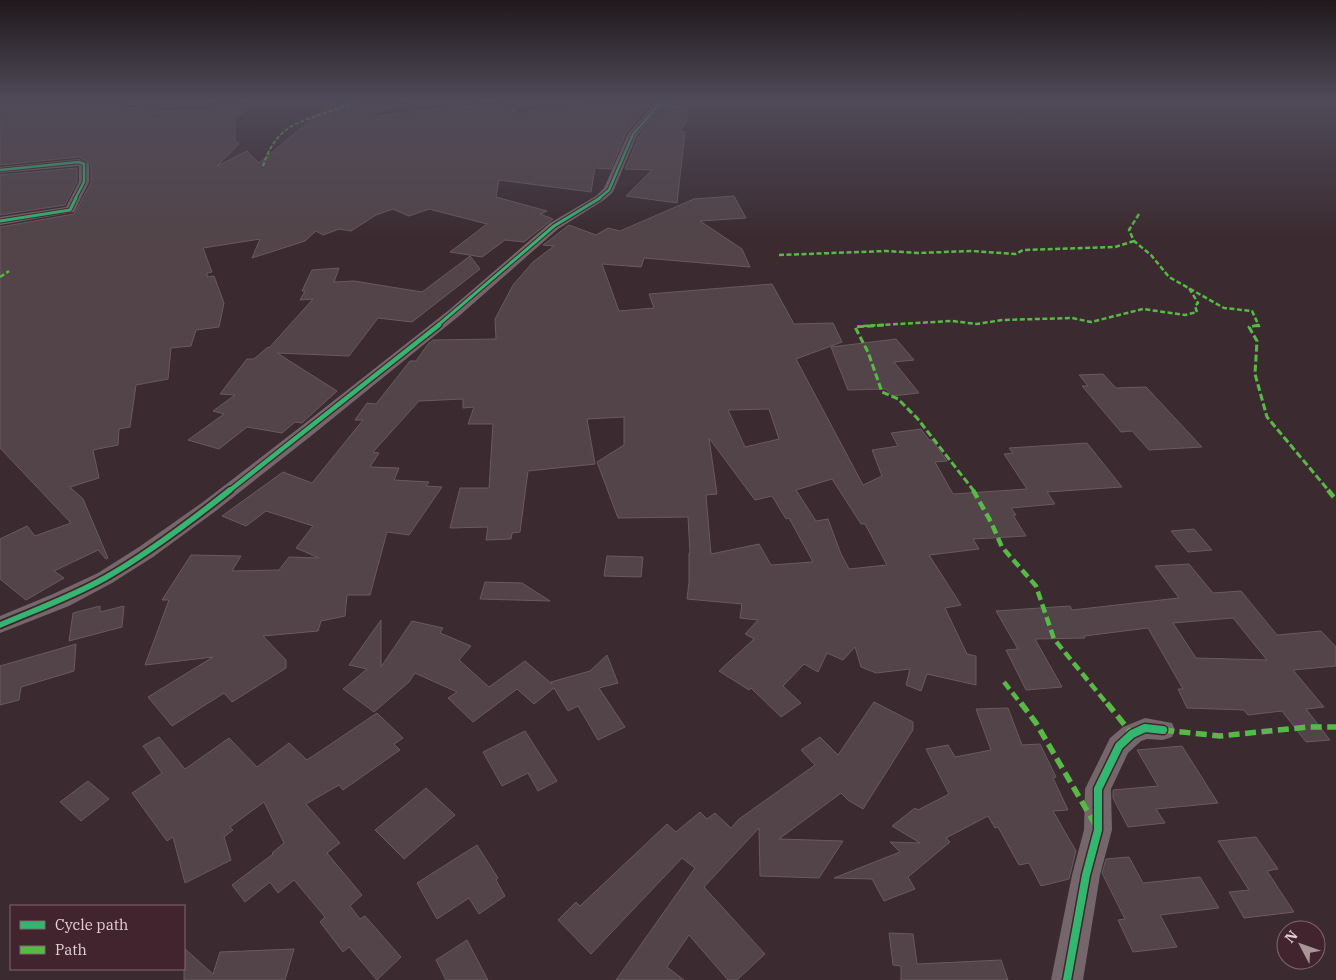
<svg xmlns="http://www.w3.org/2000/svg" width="1336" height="980" font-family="'IBM Plex Serif',serif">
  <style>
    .building { fill: #524448; stroke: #685a5e; fill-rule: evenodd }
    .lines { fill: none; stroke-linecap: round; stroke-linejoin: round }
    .minor { fill: #74666b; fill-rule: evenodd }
    .quiet-far4 { stroke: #58b947; stroke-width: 2; stroke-dasharray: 4 2; stroke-linecap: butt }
    .quiet-far3 { stroke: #58b947; stroke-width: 2.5; stroke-dasharray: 5 2.5; stroke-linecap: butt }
    .quiet-far2 { stroke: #58b947; stroke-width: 3; stroke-dasharray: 7 3; stroke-linecap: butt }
    .quiet-far1 { stroke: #58b947; stroke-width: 4.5; stroke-dasharray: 9 4.5; stroke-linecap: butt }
    .quiet { stroke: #58b947; stroke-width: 5.5; stroke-dasharray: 11 5.5; stroke-linecap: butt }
    .cycleway-far4-casing { stroke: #42242e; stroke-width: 4.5 }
    .cycleway-far3-casing { stroke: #42242e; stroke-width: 5 }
    .cycleway-far2-casing { stroke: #42242e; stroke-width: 7 }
    .cycleway-far1-casing { stroke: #42242e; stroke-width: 9 }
    .cycleway-casing { stroke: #42242e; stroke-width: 11 }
    .cycleway-far4 { stroke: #33b770; stroke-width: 2.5 }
    .cycleway-far3 { stroke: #33b770; stroke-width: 3 }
    .cycleway-far2 { stroke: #33b770; stroke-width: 4.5 }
    .cycleway-far1 { stroke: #33b770; stroke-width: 5.5 }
    .cycleway { stroke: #33b770; stroke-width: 8 }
  </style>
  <rect width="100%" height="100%" fill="#3b2b30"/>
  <g class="building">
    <path d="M0,100H121L122,109L154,107L150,112L207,110L214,102L256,101L235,119V140L239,144L217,166L247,151L259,163L318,114L331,107L332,100H404L370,117L505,101L520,115L543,107L553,110L578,104V100H654L626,133L611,169L595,168L591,192L499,180L496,197L547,211L540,214L553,219L524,242L505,240L482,257L450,252L487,224L429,209L409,216L393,209L376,215L351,231L339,229L323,235L316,231L305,241L252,258L260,239L203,248L212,272L207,273V277L214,276L224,303L219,327L196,330L191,346L171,348L168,379L136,385L130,427L119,429L118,445L93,450L99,478L70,487L83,499L108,558L106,559L98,550L54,571L64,578L26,600L0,579V539L27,526L35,536L71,523L0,448V227L74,214L91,183V164L79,157L0,165Z"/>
    <path d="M665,105L688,106L686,123L680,131L685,132L677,203L626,196L652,170L625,169L639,136Z"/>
    <path d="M77,168V182L65,205L0,215V175Z"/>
    <path d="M734,196L746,218L700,221L742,249L750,267L644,258L641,267L602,264L619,311L654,308L649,294L772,284L794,324L833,323L842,342L796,359L863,485L882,476L872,450L898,446L891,433L921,429L929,440H932L947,461L935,462L953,494L1027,489L1004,454L1013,453L1009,448L1087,443L1122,487L1047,492L1055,504L1011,508L1016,515H1013L1026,536L973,539L979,549L929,555L961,605L945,608L967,654L976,656V685L927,674L921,691L906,685L910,669L876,673L861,667L855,647L843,660L827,653L818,672L804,664L783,686L801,703L781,717L751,688L749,690L719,671L754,639L745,634L758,620L740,618L742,604L687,599L689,582V553H690L688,517L618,518L597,462L624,445V417L587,419L595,464L528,471L520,532L512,533L511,539L486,540L488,527L450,528L460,488H489L493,424H468L474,407L463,408V399L419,401L373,452L379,453L370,467L399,468L394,480L429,482L426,486L442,487L409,535L387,532L370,595H347L345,616L321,621L318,631L263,636L286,660V668L232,702L224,693L172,726L148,697L213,657L145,665L169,600H162L191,555L241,556L232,571L279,570L289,557L319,558L296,548L313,526L266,511L246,526L222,516L283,472L312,483L363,420H355L367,403L376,404L410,361H416L428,344L433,340L496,339L495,319L513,285L533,262L554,246L543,245L569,225L596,235L608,228L620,231L694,199ZM769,409L779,439L745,447L728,410ZM709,438L755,500L772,496L786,519L789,518L813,562L771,565L759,544L711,554L706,495L717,494ZM832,479L861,524H865L887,565L849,569L841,554L828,519L816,521L796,490Z"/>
    <path d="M470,256L480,269L412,322L378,318L349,356L277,353L337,391L302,423L295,422L282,433L247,427L219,449L188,440L224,414L213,411L235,395L220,394L247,359H254L268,347L269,348L313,299L300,300L305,291H302L312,270L339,268L334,282L354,281L422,292Z"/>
    <path d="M896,339L914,360L894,362L919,393L892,396L886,389L848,390L831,347Z"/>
    <path d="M1103,374L1116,388L1146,387L1202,447L1149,450L1132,431L1121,432L1082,386H1088L1079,375Z"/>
    <path d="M1194,529L1212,550L1188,552L1171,531Z"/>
    <path d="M607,556L643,557L641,577L604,576Z"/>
    <path d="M1189,564L1213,593L1241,591L1277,635L1321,631L1336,647V666L1293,670L1324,707L1306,709L1330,740L1306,742L1282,711L1248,715L1244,710L1187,708L1178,689H1183L1148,628L1084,636L1085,638L1035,639L1062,687L1026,690L1006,650L1018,649L996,611L1070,606L1072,610L1179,598L1155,566ZM1233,618L1267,660L1196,658L1173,623Z"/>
    <path d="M485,582L522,583L550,601L480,599Z"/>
    <path d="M100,606V612L124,606L122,627L69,641L73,613Z"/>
    <path d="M381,620V667L412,621L443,628L440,633L471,646L459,660L489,687L525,661L552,684L551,682L590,671L607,655L618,683L599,688L625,727L598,740L578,706L568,711L554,688L534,704L517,689L473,722L448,698L457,692L415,673L409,682L374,712L343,689L367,669L349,665Z"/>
    <path d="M76,644L74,671L21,687L19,700L0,705V666Z"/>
    <path d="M874,702L913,722V730L863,809L848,800L841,793L779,839L843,841L819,878L760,876L759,828L704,887L765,954L737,980H728L689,935L667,967L684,980H616L695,868L682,858L591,954L558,920L576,902L580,906L667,824L676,832L700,812L707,819L715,813L731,828L739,819L815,765L801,750L820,737L838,755Z"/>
    <path d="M1008,708L1022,745L1040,744L1056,777L1053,778L1068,810L1053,811L1076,851L1069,879L1041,886L1029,863L1019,865L998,827L995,828L988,816L946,838L950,842L908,877L915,889L884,901L872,879L834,878L900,852L890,842L920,843L892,826L915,808L918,810L949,794L926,749L948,745L955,757L991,750L976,709Z"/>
    <path d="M377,713L403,738L394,744L400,750L343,790L339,785L306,804L340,843L327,853L362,895L350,906L360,919L365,916L401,957L377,980L349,947L343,952L320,922L325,917L294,880L278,893L270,882L245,902L232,885L273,854L272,853L284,843L264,802L230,827L233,830L224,837L231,860L185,883L173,837L167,841L132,793L162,773L143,746L159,737L185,769L229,738L257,767L289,743L307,760Z"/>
    <path d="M525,731L557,781L538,791L528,773L502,786L483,752Z"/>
    <path d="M1182,746L1218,803L1156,809L1165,823L1128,827L1113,798V790L1158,786L1137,750Z"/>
    <path d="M88,781L109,799L81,821L60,802Z"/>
    <path d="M426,788L455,815L404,859L375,830Z"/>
    <path d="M1256,837L1278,869L1267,871L1294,912L1244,918L1229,892L1249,890L1218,841Z"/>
    <path d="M477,845L498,878L496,880L505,896L479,914L469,898L437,919L417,883Z"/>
    <path d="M1129,857L1143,883L1200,877L1219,908L1160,915L1177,947L1133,952L1118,920L1125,919L1102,873L1106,859Z"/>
    <path d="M889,933L913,934L917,964L1001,960L1008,980H901V966L893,965Z"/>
    <path d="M467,940L488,980H446L436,960Z"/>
    <path d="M184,948L213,974L220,952L294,949L285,980H184Z"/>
  </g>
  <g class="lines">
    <g class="minor">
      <path d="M658,100H667L637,135L613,192L604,200L558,229L459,316L311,436L217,510L153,557L112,583L69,606L0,633V616L53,594L98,573L139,547L203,502L299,428L449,310L550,223L596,196L604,188L628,134Z"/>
      <path d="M79,159L89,164V182L74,212L0,225V217L66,207L79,182V166L0,173V167Z"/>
      <path d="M1145,718L1172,723L1175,730L1172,737L1163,740L1147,739L1141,741L1128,753L1111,789L1112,830L1100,875L1083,980H1051L1072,875L1084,830L1085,789L1110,738L1123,727Z"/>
    </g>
    <path class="quiet-far4" d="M263,166C276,127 295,123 331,111C339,109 348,106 355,100"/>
    <g class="quiet-far3">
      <path d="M1139,214L1129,230L1134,241L1151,255L1169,277L1224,308L1252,311L1259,326H1254"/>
      <path d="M779,255L886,251L918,253L972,251L1016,254L1023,250L1115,247L1134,241"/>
      <path d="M0,277L9,271"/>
      <path d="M863,326L952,321L977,324L1002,320L1072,318L1091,322L1143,309L1185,315L1197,312L1195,306L1198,303L1189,288"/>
    </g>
    <g class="quiet-far2">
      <path d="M884,325L855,327L868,352L882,392L898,399L917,418L974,491"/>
      <path d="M1259,325L1249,327L1257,341L1255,374L1267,417L1329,491"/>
    </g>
    <g class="quiet-far1">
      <path d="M973,490L991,522L1002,547L1036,586L1054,639L1108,705"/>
      <path d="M1328,490L1336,500"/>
      <path d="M1004,682L1022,705"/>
    </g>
    <g class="quiet">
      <path d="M1021,703L1036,723L1096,826"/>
      <path d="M1107,703L1132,734"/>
      <path d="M1163,730L1220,736L1308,727H1336"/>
    </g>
    <g class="cycleway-far4-casing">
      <g id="cycleway-far4">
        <path d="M0,170L79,162L84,164V182L75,199"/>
        <path d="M598,199L609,190L633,134L663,100"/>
      </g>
    </g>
    <g class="cycleway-far3-casing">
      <g id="cycleway-far3">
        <path d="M0,221L70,210L76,198"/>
        <path d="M437,326L554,226L600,198"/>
      </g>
    </g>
    <g class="cycleway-far2-casing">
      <path id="cycleway-far2" d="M229,491L439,325"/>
    </g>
    <g class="cycleway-far1-casing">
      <path id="cycleway-far1" d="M0,625C35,610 71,597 105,578C149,553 191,521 230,490"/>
    </g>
    <g class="cycleway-casing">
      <path id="cycleway" d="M1067,980L1086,875L1098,830V789L1119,746L1132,734L1145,728L1163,730"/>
    </g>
    <use href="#cycleway-far4" class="cycleway-far4"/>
    <use href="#cycleway-far3" class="cycleway-far3"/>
    <use href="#cycleway-far2" class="cycleway-far2"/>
    <use href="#cycleway-far1" class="cycleway-far1"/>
    <use href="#cycleway" class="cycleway"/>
  </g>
  <linearGradient id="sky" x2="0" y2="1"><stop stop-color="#20181a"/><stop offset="0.42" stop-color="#4f4a59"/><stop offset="1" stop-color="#4f4a59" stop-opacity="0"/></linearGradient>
  <rect width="1336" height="237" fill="url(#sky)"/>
  <rect x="10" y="905" width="175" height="65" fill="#42242e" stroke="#826870"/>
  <rect x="20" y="921" width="25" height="8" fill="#33b770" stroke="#826870"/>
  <text x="55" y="930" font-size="15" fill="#e3cfd4">Cycle path</text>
  <rect x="20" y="946" width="25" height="8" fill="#58b947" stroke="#826870"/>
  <text x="55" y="955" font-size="15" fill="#e3cfd4">Path</text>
  <g transform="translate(1301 945) rotate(311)"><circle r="24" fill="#42242e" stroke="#826870"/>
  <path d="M0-4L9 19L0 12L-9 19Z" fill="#a8969b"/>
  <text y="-8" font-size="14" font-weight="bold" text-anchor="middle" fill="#e3cfd4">N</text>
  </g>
</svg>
